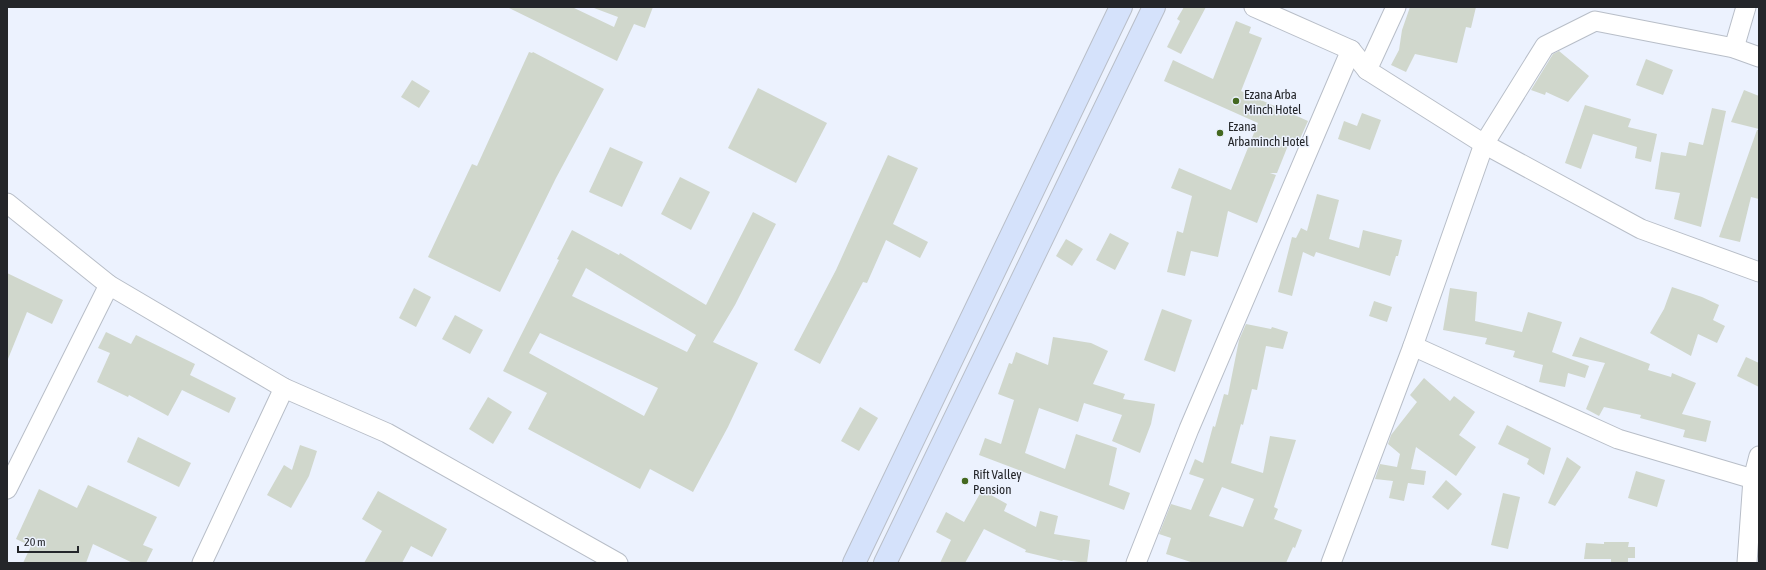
<svg xmlns="http://www.w3.org/2000/svg" width="1766" height="570" font-family="'Asap Condensed',sans-serif">
  <style>
    .building { fill: #d0d7cc; fill-rule: evenodd }
    .lines { fill: none; stroke-linecap: round; stroke-linejoin: round }
    .street-casing { stroke: #b8bec8; stroke-width: 21 }
    .secondary-casing { stroke: #b8bec8; stroke-width: 24 }
    .street { stroke: #fff; stroke-width: 19 }
    .secondary { stroke: #d5e2fb; stroke-width: 22 }
    .poi-dot { fill: #446820; stroke: #ecf2fe; stroke-width: 1.5 }
    .labels { text-anchor: middle; stroke-width: 3; stroke-linejoin: round; paint-order: stroke }
    .poi-label { font-size: 13px; fill: #24262a; stroke: #ecf2fe; text-anchor: start }
  </style>
  <rect width="100%" height="100%" fill="#ecf2fe"/>
  <g class="building">
    <path d="M507,7H572L614,27L618,17L594,8L595,7H653L645,28L634,24L617,61Z"/>
    <path d="M1184,7H1206L1181,54L1167,47L1180,21L1177,19Z"/>
    <path d="M1410,7H1476L1471,28L1466,27L1457,63L1415,54L1406,72L1391,65L1399,50L1402,30Z"/>
    <path d="M1236,21L1251,27L1249,33L1262,38L1241,91L1308,121L1299,141L1291,138L1277,173H1270L1276,175L1257,223L1228,211L1218,257L1191,251L1185,276L1167,272L1177,231L1183,233L1192,196L1171,188L1179,168L1231,190L1258,123L1164,81L1173,60L1213,79Z"/>
    <path d="M1559,51L1589,76L1568,102L1546,92L1545,95L1531,90L1553,54Z"/>
    <path d="M529,52L532,53L533,52L604,89L556,178L500,292L428,257L472,164L477,166Z"/>
    <path d="M1646,59L1673,70L1663,95L1636,85Z"/>
    <path d="M412,80L430,91L419,108L401,97Z"/>
    <path d="M758,88L827,123L796,183L728,148Z"/>
    <path d="M1744,90L1759,96V129L1731,122Z"/>
    <path d="M1585,105L1631,119L1628,127L1657,134L1651,162L1635,158L1637,147L1593,134L1581,169L1565,163Z"/>
    <path d="M1712,108L1726,111L1701,227L1674,219L1680,193L1655,189L1661,152L1686,156L1689,142L1703,145Z"/>
    <path d="M1362,113L1381,120L1370,150L1338,139L1344,121L1357,126Z"/>
    <path d="M1757,130H1759V199L1751,197L1740,242L1719,237Z"/>
    <path d="M610,147L643,162L622,207L589,192Z"/>
    <path d="M888,155L918,168L893,224L928,242L920,258L886,240L867,283L863,282L820,364L794,350L836,270Z"/>
    <path d="M680,177L710,192L691,230L661,214Z"/>
    <path d="M1317,194L1339,200L1329,239L1359,248L1363,230L1402,240L1398,256H1396L1390,276L1316,252L1314,257L1303,252L1292,296L1278,292L1292,237L1296,238L1301,228L1307,231Z"/>
    <path d="M753,212L776,224L735,305L713,342L758,363L728,427L693,492L650,469L640,489L528,429L547,393L503,371L559,260L557,259L572,230L619,255L620,253L706,305ZM586,268L696,335L687,352L572,296ZM540,333L658,388L644,416L529,353Z"/>
    <path d="M1110,233L1129,243L1115,270L1096,260Z"/>
    <path d="M1066,239L1083,249L1072,266L1056,256Z"/>
    <path d="M7,273L63,300L52,324L27,312L8,359Z"/>
    <path d="M1672,287L1702,297L1719,305L1713,320L1725,326L1717,343L1698,334L1691,356L1650,333L1664,309Z"/>
    <path d="M414,288L431,297L416,327L399,318Z"/>
    <path d="M1450,288L1477,292L1475,321L1522,332L1528,312L1562,322L1552,352L1589,366L1585,378L1568,373L1565,387L1539,382L1543,365L1513,357L1515,351L1485,344L1487,338L1443,330Z"/>
    <path d="M1374,301L1392,307L1387,322L1369,316Z"/>
    <path d="M1162,309L1192,320L1175,372L1144,360Z"/>
    <path d="M455,315L483,330L470,354L442,339Z"/>
    <path d="M1246,324L1271,329L1272,327L1288,332L1283,349L1266,346L1257,390L1252,389L1243,425L1241,424L1231,463L1263,473L1270,436L1296,440L1274,507L1278,509L1274,519L1302,530L1295,548L1293,547L1286,563H1194L1166,554L1171,538L1159,534L1171,504L1191,510L1204,479L1189,474L1195,459L1203,463L1213,426L1215,427L1224,394L1228,395L1239,340ZM1222,487L1254,499L1243,527L1209,516Z"/>
    <path d="M106,332L131,344L136,335L195,364L190,375L236,398L229,413L182,390L168,416L129,395L128,397L97,382L110,353L98,348Z"/>
    <path d="M1053,337L1091,343L1108,351L1093,384L1125,394L1123,399L1155,404L1151,424L1140,453L1112,441L1122,415L1084,403L1078,422L1039,408L1025,453L1065,469L1076,434L1117,448L1109,485L1130,493L1124,510L979,455L985,438L1001,444L1014,400L998,394L1009,363L1012,364L1016,352L1048,365Z"/>
    <path d="M1580,337L1650,364L1648,370L1671,377L1672,373L1696,383L1682,414L1711,421L1706,442L1683,437L1685,430L1640,418L1641,415L1604,407L1599,416L1586,409L1605,363L1572,356Z"/>
    <path d="M1746,357L1759,363V387L1737,376Z"/>
    <path d="M1424,378L1450,401L1454,396L1475,412L1459,435L1476,447L1456,476L1416,447L1411,469L1426,471L1424,485L1408,483L1404,501L1389,498L1393,481L1375,479L1380,464L1397,467L1400,454L1388,444L1391,435L1417,402L1410,395Z"/>
    <path d="M488,397L512,412L493,444L469,429Z"/>
    <path d="M860,407L878,418L859,451L841,441Z"/>
    <path d="M1507,425L1551,448L1544,475L1527,464L1529,459L1498,444Z"/>
    <path d="M138,437L191,463L179,487L127,462Z"/>
    <path d="M300,445L317,451L309,476L291,508L267,495L284,465L292,470Z"/>
    <path d="M1567,457L1581,467L1555,506L1548,503Z"/>
    <path d="M1636,471L1665,480L1657,507L1628,498Z"/>
    <path d="M1446,480L1462,494L1448,510L1432,497Z"/>
    <path d="M88,485L157,517L143,545L153,549L146,563H133L93,544L86,563H23L31,546L16,539L39,489L77,508Z"/>
    <path d="M982,490L1007,504L1004,511L1036,527L1040,511L1058,516L1054,534L1090,540L1087,563L1063,560L1062,561L1025,552L1026,550L984,529L965,563H940L951,540L936,532L946,512L964,522Z"/>
    <path d="M378,491L447,529L432,557L411,546L402,563H364L382,531L362,519Z"/>
    <path d="M1503,493L1520,497L1508,549L1491,545Z"/>
    <path d="M1604,542H1629L1628,547H1635V558H1628V563H1611V559H1584L1586,543L1604,544Z"/>
  </g>
  <g class="lines">
    <g class="street-casing">
      <g id="street">
        <path d="M1254,7L1351,50L1367,70L1484,144L1641,229L1759,272"/>
        <path d="M1734,48L1746,7"/>
        <path d="M1367,70L1396,7"/>
        <path d="M7,203L109,285L284,388L387,433L618,563"/>
        <path d="M1413,346L1618,439L1753,479"/>
        <path d="M7,489L109,285"/>
        <path d="M202,563L284,388"/>
        <path d="M1136,563L1189,429L1351,50"/>
        <path d="M1331,563L1413,346L1484,144L1545,46L1595,21L1734,48L1759,57"/>
        <path d="M1747,563L1753,479L1759,456"/>
      </g>
    </g>
    <g class="secondary-casing">
      <g id="secondary">
        <path d="M854,563L1121,7"/>
        <path d="M885,563L1154,7"/>
      </g>
    </g>
    <use href="#street" class="street"/>
    <use href="#secondary" class="secondary"/>
  </g>
  <g class="poi-dot">
    <circle cx="1236" cy="101" r="4"/>
    <circle cx="1220" cy="133" r="4"/>
    <circle cx="965" cy="481" r="4"/>
  </g>
  <g class="labels">
    <g class="poi-label">
      <text x="1244" y="99">Ezana Arba<tspan x="1244" dy="15">Minch Hotel</tspan></text>
      <text x="1228" y="131">Ezana<tspan x="1228" dy="15">Arbaminch Hotel</tspan></text>
      <text x="973" y="479">Rift Valley<tspan x="973" dy="15">Pension</tspan></text>
    </g>
  </g>
  <rect width="1766" height="570" fill="none" stroke="#24262a" stroke-width="16"/>
  <path d="M18 546v6h60v-6" fill="none" stroke="#24262a" stroke-width="2"/>
  <text x="24" y="546" font-size="12" fill="#24262a" stroke="#ecf2fe" stroke-width="3" paint-order="stroke">20 m</text>
</svg>
